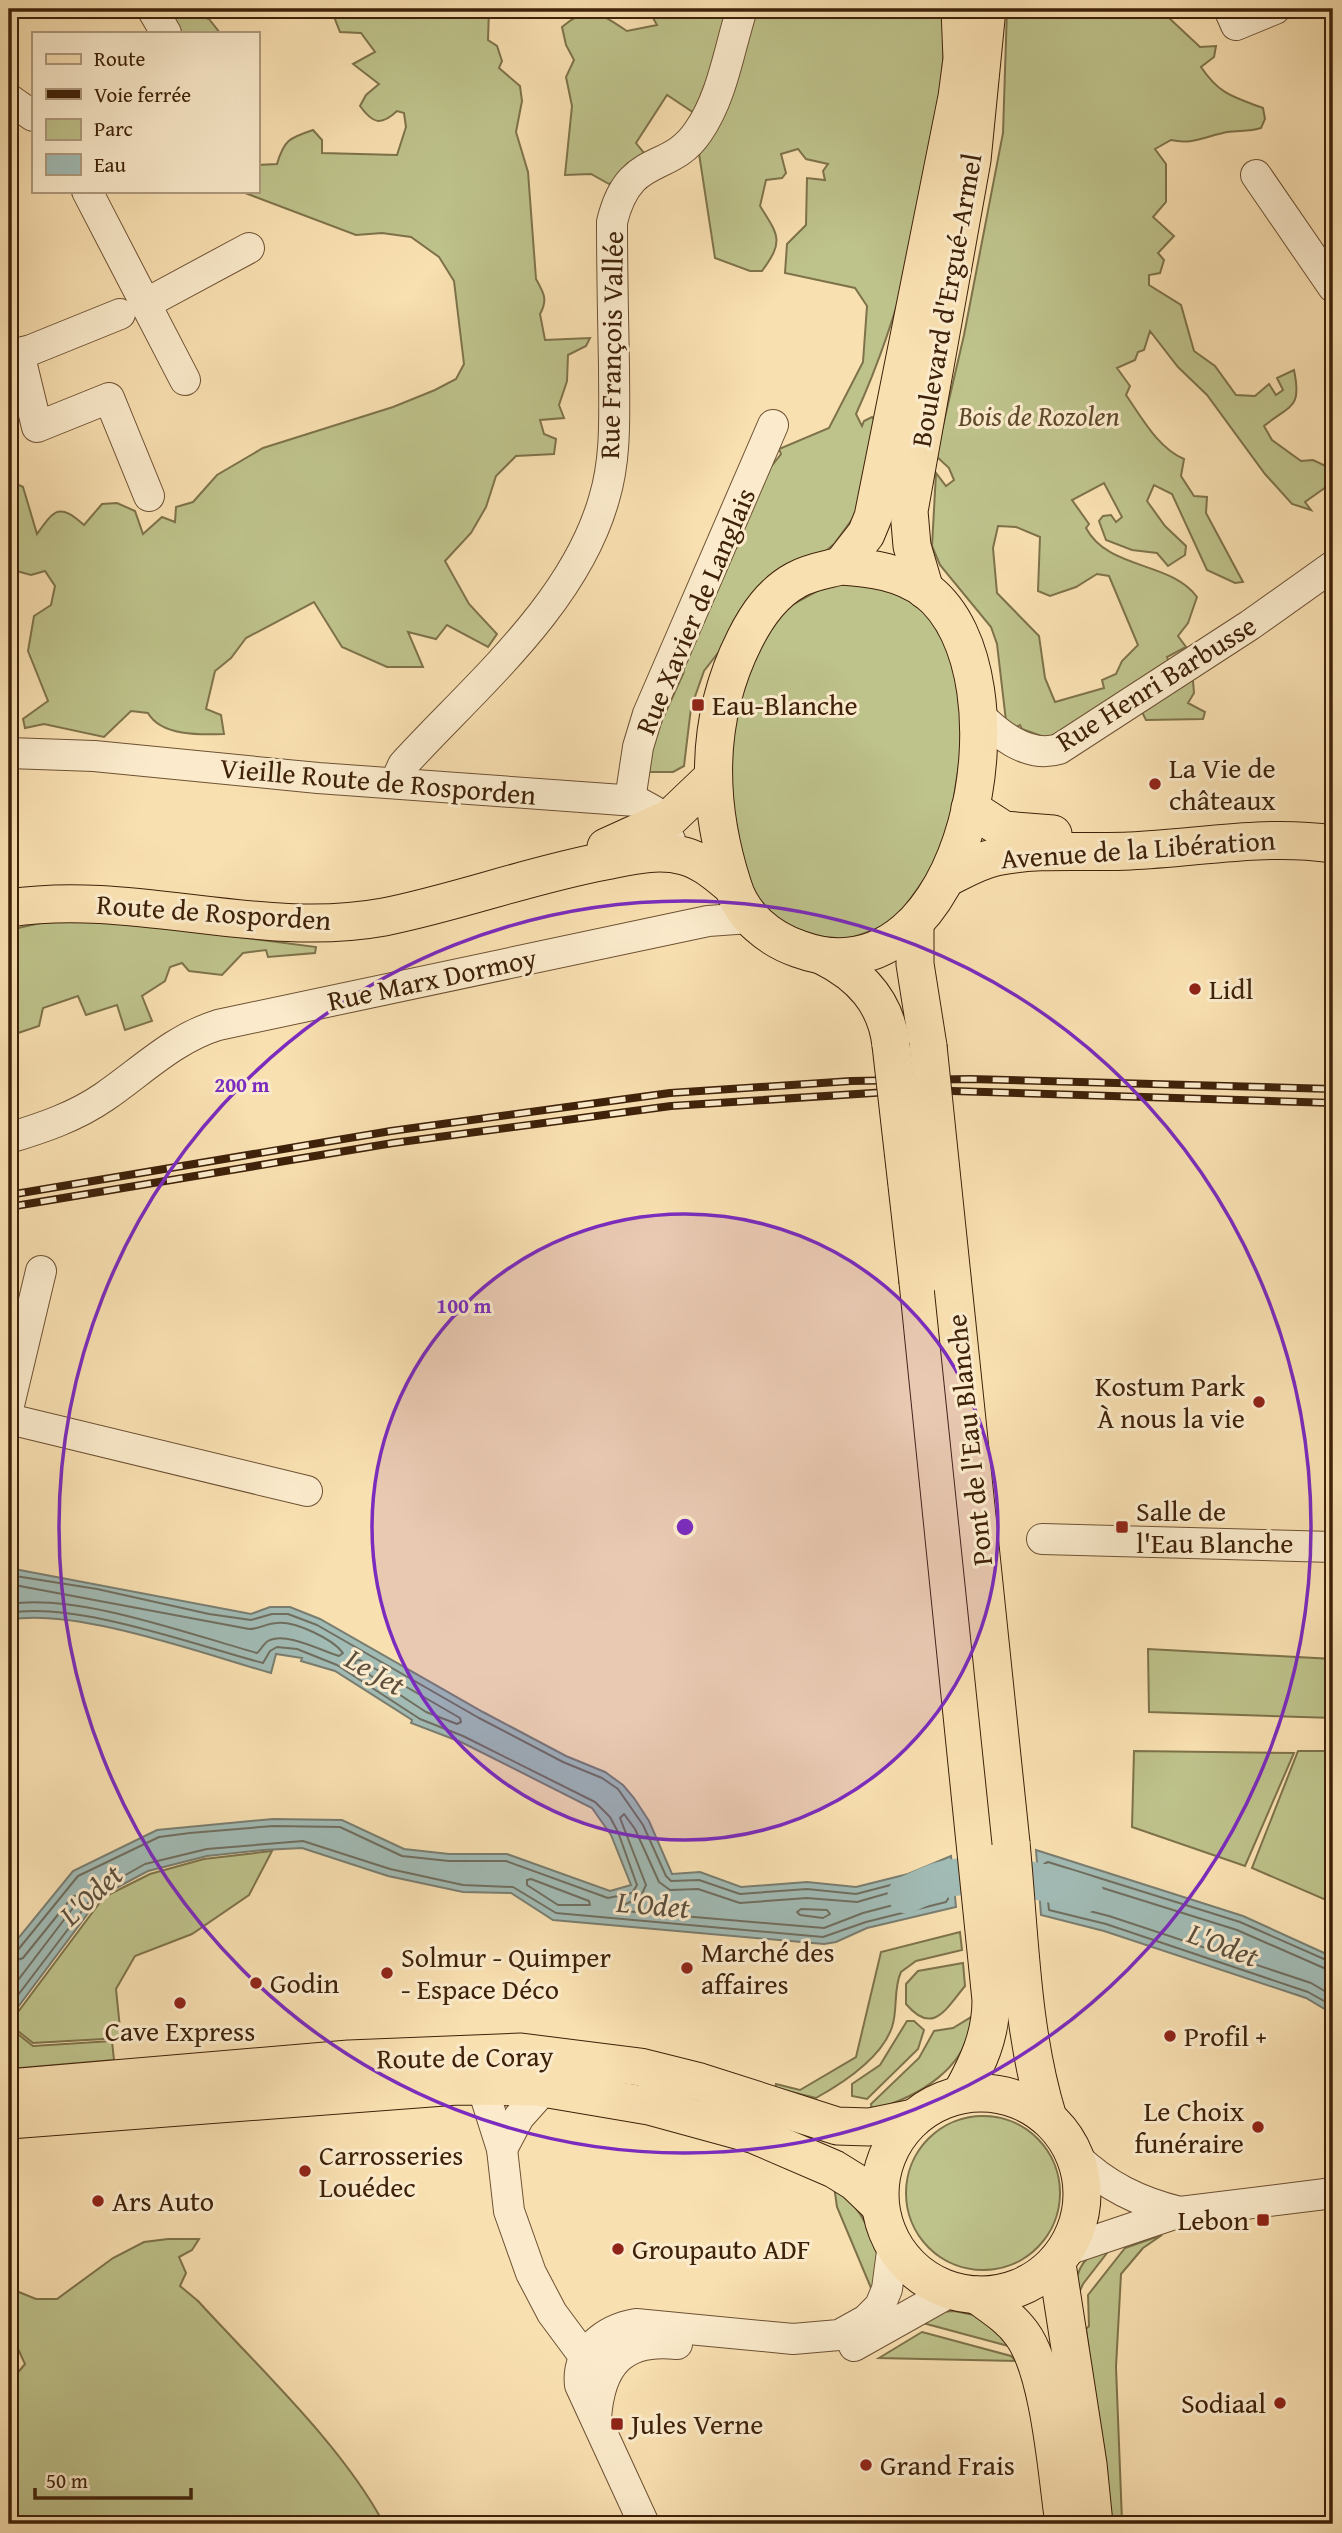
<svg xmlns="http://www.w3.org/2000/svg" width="1342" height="2533" font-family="'Gentium Book Plus',serif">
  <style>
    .green { fill: #bec28b; stroke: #7e724a; stroke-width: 2; fill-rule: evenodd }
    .water { fill: #a1bbb5; stroke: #797d70; stroke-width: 2 }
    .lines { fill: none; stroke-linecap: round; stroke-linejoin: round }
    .shore { stroke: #706e5f; stroke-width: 2 }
    .river { stroke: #a1bbb5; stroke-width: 37 }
    .minor-casing { stroke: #6d5133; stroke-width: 32 }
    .major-casing { stroke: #3e2109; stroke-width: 39 }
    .minor { stroke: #fbebcc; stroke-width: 30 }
    .major { stroke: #f9e0b1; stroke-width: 37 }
    .rail-casing { stroke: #3e2109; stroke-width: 8 }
    .rail { stroke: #fbebcc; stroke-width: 5; stroke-dasharray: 16; stroke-linecap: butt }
    .major-bridge-casing { stroke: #3e2109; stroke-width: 39; stroke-linecap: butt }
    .major-bridge { stroke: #f9e0b1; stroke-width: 37 }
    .ring { fill: none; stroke: #7b2cbf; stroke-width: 3.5 }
    .poi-dot { fill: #8f2418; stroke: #fbebcc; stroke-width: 2.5 }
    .labels { text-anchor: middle; stroke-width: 6; stroke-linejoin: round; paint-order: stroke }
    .street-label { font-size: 28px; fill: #3e2109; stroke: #fbebcc }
    .park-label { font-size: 28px; font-style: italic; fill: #5e492a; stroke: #fbebcc }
    .poi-label { font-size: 28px; fill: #3e2109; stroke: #fbebcc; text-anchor: start }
    .water-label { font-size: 30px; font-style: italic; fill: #5c4f3d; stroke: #fbebcc }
    .centre { fill: #7b2cbf; stroke: #fbebcc; stroke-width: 3.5 }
    .ring-label { font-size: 21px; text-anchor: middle; font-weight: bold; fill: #7b2cbf; stroke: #fbebcc; stroke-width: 6; stroke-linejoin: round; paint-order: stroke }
  </style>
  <rect width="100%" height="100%" fill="#f9e0b1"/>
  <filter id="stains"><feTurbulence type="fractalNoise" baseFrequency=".00286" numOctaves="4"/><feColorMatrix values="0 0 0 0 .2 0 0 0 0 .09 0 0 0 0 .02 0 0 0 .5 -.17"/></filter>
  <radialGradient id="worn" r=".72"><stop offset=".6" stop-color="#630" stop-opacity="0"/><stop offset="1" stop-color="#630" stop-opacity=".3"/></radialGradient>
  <g class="green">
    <path d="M160,9H201L197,15L209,19L220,33H156Z"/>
    <path d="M331,9H489L488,40L497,46L502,61L499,68L520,86L522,101L516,132L528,172L536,279C544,293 548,300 540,314L545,340L590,338L586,346L568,355L567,381L559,405L564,418L540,420L544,434L556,439L554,454L516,456L496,476L486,507L471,533L445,561L469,604L497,634L488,647L447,625L436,639L408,632L423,667H387L342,647L314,602L246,638L231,658L215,671L206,709L221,715L224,734C200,735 161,736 148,713L131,711L104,737L44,724L25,728L23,719L48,701L28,651L34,616L51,605L55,586L45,571L31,575L13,570L9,588V480L23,487L37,534C55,509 59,503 84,525L102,504L117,503L135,511L143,534L162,517L175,522L176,507L193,502L217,475L263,448L393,407L435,390L456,379L464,364L454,281L439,257L411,237L382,233L356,235L240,191H257V165L277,164C284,140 289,138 313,130L322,140V153L397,155L406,127L404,113L397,111C381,126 373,124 360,106L366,95L379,84L353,64L375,52L361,33L340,32Z"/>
    <path d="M648,9H947C939,146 913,288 856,414L862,426L864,421L872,417L875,421L859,510L834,544L739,626L704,671L691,708L684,766L673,772H649L654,738L684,672L681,658L770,468L781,454L779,449L829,428L863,362L867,306L855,288L785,273L787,244L806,225L807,178L825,180L823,171L828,164L806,159L798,149L781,154L786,173L782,178L766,180L760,206C779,236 784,241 762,271H750L715,258L698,147L700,117L667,95L636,143L644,153L622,178L609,184L591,174L565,175L572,106L566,77L574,60L566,45L562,27C589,4 600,13 627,31L657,25Z"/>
    <path d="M1007,9H1149L1151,12L1171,9L1168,17L1200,47L1216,46L1214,57L1201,67C1219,94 1233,97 1263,108L1265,119L1261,128C1249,132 1239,130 1227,132C1207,136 1192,145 1171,140L1155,149L1166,164V202L1153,217L1174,236L1158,253L1164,260L1160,273L1149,275V285L1181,305L1194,351L1215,366L1236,395L1255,396L1269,384L1276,395L1283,390L1277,378L1294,370C1302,409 1291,404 1264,426L1272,440L1301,461L1313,460L1330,468L1333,482L1305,502L1311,510L1292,504L1265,474L1207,395L1178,367L1150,331L1144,350L1138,352L1135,360L1117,368L1130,386L1126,395C1142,418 1158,448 1184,459L1181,476L1194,496L1207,497L1206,513L1243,582L1235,583L1207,570L1172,494L1154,485L1147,501L1165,526L1186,546L1185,555L1168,566L1157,553L1132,550L1106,540L1099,521L1103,516L1111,515L1116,522L1122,517L1104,483L1072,500L1089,524L1086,528C1108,570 1171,561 1197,597L1188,623L1178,636L1186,647L1167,657L1172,670L1193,681L1194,693L1188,703L1205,712L1203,719L1146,720L1137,702L1047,738L1022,729L1020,725L1014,728L1006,721L997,644L991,627L940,565L932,546L936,473L946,486L954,480L949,468L936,456L964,335L1003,133ZM998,526L1016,527L1040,537L1038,591L1050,596L1076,587L1097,574L1109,576L1138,645L1122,661L1116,674L1102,680L1104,688L1055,702L1045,678L1039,636L997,593L993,548Z"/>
    <path d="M868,582L916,602L943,635L959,683L963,739L951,816L936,863L893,923L840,942L788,927L764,907L746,877L731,796V742L740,693L766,634L788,607L828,585Z"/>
    <path d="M45,922H125L316,947L315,953L268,957L266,950L243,953L222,975L189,971L182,963L170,967L165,981L142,996L152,1021L125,1030L117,1005L86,1015L78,996L43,1008L39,1026L9,1036V930Z"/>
    <path d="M1148,1649L1333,1659V1718L1149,1712Z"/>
    <path d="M1134,1751L1294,1753L1245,1866L1132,1827Z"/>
    <path d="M1298,1751H1333V1903L1252,1868Z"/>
    <path d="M272,1851L249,1895L192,1934L135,1956L116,1989L121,2038L33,2043L9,2024L104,1897L150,1874L204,1859Z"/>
    <path d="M960,1932L962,1950L916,1961L901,1972C893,1989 898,2010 892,2027C882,2057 843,2083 816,2098L775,2088L776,2084L800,2090L856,2057L881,1952Z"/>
    <path d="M963,1963L965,1986C946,2009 933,2036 906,2004V1984L918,1971Z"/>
    <path d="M973,2016C968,2068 919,2097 872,2110L871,2104L919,2058L934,2031L953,2028Z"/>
    <path d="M907,2021H914L924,2030L918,2049L867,2099L852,2096V2084L880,2065Z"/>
    <path d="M9,2027L33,2046L112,2041L114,2060L9,2069Z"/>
    <circle cx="983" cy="2193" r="77"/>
    <path d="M834,2186C863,2207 878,2244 883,2278L871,2288L837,2207Z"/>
    <path d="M1162,2235L1143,2248L1121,2274L1116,2367L1122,2521H1112L1086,2329L1089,2326L1088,2295L1125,2248Z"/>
    <path d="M168,2239H199L192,2250L179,2257L186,2273L180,2286L198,2301C259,2368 342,2445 384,2524H9V2383L25,2364L13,2338L9,2336V2288L36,2299H57L113,2258L144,2242Z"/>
    <path d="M1114,2244L1083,2284L1076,2299C1073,2269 1085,2253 1114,2244Z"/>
    <path d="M954,2311L979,2316L1012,2347L923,2323L939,2312Z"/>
    <path d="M922,2332L1011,2356L1016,2361L879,2358Z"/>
  </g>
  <g class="water">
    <path d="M9,1568L251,1614L270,1607H290L320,1619L483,1712L566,1756L605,1772L623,1785L634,1798L649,1821L672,1874L700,1872L741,1887L807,1882L856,1887L908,1874L951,1856L956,1907L867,1928L836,1942L824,1944L553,1920L511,1893L463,1892L388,1876L302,1848L263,1850L207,1856L148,1871L101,1896L9,2019V1951L20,1936L73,1871L157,1830L273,1819L342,1820L404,1849L449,1854H507L610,1891L631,1885L611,1835L592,1808L461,1742L411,1723L412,1720L335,1671L301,1661L302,1658L276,1654L271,1673C204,1654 74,1607 9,1620Z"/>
    <path d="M1036,1850L1243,1916L1333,1957V2014L1306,1998L1104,1931L1041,1915Z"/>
  </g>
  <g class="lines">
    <g class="shore">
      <path d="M9,1575L97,1589L209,1614L251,1620L272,1614H288L317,1625L479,1718L563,1762L602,1778L618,1789L643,1825L666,1876L671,1881L699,1880L740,1894L807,1889L856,1894L910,1880L943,1868L946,1871L948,1899L946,1902L866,1922L823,1937L556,1913L513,1887L463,1885L390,1869L303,1841L207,1849L145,1864L97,1891L9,2007"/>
      <path d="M9,1584L249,1629C260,1629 267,1623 277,1623C295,1621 333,1639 343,1653L339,1656C321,1651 286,1631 268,1641C263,1644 261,1650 257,1653C188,1634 78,1593 9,1604"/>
      <path d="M9,1613C76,1601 195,1645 263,1663L270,1651L277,1647L297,1649L337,1665L420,1719L463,1736L595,1802L610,1817L618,1832L637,1885L632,1893L608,1898L506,1861H449L402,1856L340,1827L273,1826L190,1833L159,1837L78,1876L17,1951L9,1954"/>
      <path d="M360,1660L460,1718L461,1722L457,1724L426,1712L356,1666L355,1661Z"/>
      <path d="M624,1814L635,1829L659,1882L670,1890L698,1889L740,1903L807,1898L857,1902L934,1880L938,1883L939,1893L863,1913L824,1928L624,1911L623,1905L640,1898L646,1885L620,1818Z"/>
      <path d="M531,1879L589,1901L590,1905H558L527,1885V1880Z"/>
      <path d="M801,1909L827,1910L830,1914L823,1918L800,1915L797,1912Z"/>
      <path d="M9,1963L23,1958L73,1896H78L79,1900L9,1992"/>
      <path d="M1333,1963L1240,1922L1048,1862L1044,1864L1049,1910L1106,1924L1308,1992L1333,2006"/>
      <path d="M1333,1972L1237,1930L1058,1874L1054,1876L1058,1903L1109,1916L1311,1983L1333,1996"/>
    </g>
    <path class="river" d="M906,1895C918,1890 930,1883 942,1880C984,1869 1045,1880 1085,1894"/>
    <g class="minor-casing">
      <g id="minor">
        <path d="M152,9L166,33"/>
        <path d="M1229,9L1236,25L1275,9"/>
        <path d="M9,99L33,116"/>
        <path d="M1256,175L1333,287"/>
        <path d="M87,191L185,380"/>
        <path d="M145,304L249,248"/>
        <path d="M9,350L19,353L31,350L120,314"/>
        <path d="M19,353L37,427L109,398L149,496"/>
        <path d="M976,712C997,733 1027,759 1059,749L1250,625L1333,566"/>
        <path d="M9,753L94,756L318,778L636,801L654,811L656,825L670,840"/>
        <path d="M395,783L403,765C474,687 574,605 604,499C617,457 614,410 614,366C613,318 612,270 612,222C629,151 669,175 698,132C723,96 729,49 742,9"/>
        <path d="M630,800L638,747L648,714L773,425"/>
        <path d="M9,1138C42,1128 75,1117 104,1097C142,1071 173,1039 218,1025L708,921L750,918"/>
        <path d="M9,1405L41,1271"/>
        <path d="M9,1419L307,1491"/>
        <path d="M1042,1539L1333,1547"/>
        <path d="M482,2086L502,2149L509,2211L531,2273L552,2313L595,2371"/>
        <path d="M502,2149L519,2117L544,2089"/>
        <path d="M1075,2156C1106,2186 1139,2202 1180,2212"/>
        <path d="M1067,2250L1180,2212L1333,2193"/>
        <path d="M854,2346L952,2291"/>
        <path d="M596,2418C600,2365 622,2338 677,2344"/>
        <path d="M644,2524L580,2385C576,2351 606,2329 636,2324L793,2339L839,2335L866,2320L880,2306L887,2289L893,2244"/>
      </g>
    </g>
    <g class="major-casing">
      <g id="major">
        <path d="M841,566C871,568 902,572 927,591C1033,673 969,1012 799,949C770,939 742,917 733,886C706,803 705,718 745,639C757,615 772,593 796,580C810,572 826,570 841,566Z"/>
        <path d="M841,566L866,534L873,517L957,97L962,59L960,9"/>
        <path d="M925,590L912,546L909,511L972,160L987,9"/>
        <path d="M970,808L1004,830L1053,834"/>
        <path d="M606,847L670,818L712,778"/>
        <path d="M947,878C963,870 978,861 996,857C1039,848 1087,853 1130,851C1199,848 1264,834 1333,844"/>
        <path d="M9,908C134,889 259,940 384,917C459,902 530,875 605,861C631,856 657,849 684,856C703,861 718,875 733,887"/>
        <path d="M915,923V964L928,1046"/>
        <path d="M823,956C861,975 886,1002 891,1045"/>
        <path d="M918,1282L991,2000C991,2036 978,2063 961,2094"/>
        <path d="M1011,1843C1020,1935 1021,2030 1048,2118"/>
        <path d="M9,2088L349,2059L521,2052L640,2067L700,2082L837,2126L869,2127L913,2118"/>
        <circle cx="981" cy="2194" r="101"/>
        <path d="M9,2120L457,2086L537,2087L649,2106L755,2135L834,2169L855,2182L879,2205"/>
        <path d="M1057,2264L1088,2464L1094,2524"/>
        <path d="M977,2295C993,2307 1010,2317 1022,2334C1050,2372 1057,2476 1064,2524"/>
      </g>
    </g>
    <use href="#minor" class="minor"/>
    <use href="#major" class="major"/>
    <g class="rail-casing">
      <g id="rail">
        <path d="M9,1195L391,1131L670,1093L851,1081L970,1079L1333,1089"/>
        <path d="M9,1207L393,1143L671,1106L919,1090L1333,1103"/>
      </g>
    </g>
    <use href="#rail" class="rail"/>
    <g class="major-bridge-casing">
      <g id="major-bridge">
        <path d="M891,1045L918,1282"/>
        <path d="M928,1046L1011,1843"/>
      </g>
    </g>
    <use href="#major-bridge" class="major-bridge"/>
  </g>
  <circle cx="685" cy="1527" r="313" fill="#7b2cbf" fill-opacity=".12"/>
  <g class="ring">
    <circle cx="685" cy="1527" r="313"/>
    <circle cx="685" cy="1527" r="626"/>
  </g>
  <g class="poi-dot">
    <rect x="691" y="698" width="14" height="14" rx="3.5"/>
    <circle cx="1155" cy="784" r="7"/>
    <circle cx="1195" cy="989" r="7"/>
    <circle cx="1259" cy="1402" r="7"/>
    <rect x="1115" y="1520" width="14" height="14" rx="3.5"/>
    <circle cx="687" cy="1968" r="7"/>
    <circle cx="387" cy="1973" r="7"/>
    <circle cx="256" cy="1983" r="7"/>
    <circle cx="180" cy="2003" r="7"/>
    <circle cx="1170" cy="2036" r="7"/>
    <circle cx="1258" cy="2127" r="7"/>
    <circle cx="305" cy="2171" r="7"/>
    <circle cx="98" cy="2201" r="7"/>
    <rect x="1256" y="2213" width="14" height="14" rx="3.5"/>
    <circle cx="618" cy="2249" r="7"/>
    <circle cx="1280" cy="2403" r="7"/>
    <rect x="610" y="2417" width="14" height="14" rx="3.5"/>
    <circle cx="866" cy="2465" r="7"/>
  </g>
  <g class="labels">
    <g class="street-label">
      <text transform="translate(946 300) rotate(-80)" y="10">Boulevard d'Ergué-Armel</text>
      <text transform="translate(611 345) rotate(-89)" y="10">Rue François Vallée</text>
      <text transform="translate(695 611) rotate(-67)" y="10">Rue Xavier de Langlais</text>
      <text transform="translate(1156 683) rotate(-32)" y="10">Rue Henri Barbusse</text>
      <text transform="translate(378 781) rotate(5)" y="10">Vieille Route de Rosporden</text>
      <text transform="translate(1138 849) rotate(-4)" y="10">Avenue de la Libération</text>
      <text transform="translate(214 912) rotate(4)" y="10">Route de Rosporden</text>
      <text transform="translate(432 979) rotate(-12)" y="10">Rue Marx Dormoy</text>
      <text transform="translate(969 1440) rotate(-96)" y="10">Pont de l'Eau Blanche</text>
      <text transform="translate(465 2057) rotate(-1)" y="10">Route de Coray</text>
    </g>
    <g class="park-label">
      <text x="1039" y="426">Bois de Rozolen</text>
    </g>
    <g class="poi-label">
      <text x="712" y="715">Eau-Blanche</text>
      <text x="1169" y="778">La Vie de<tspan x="1169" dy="32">châteaux</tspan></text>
      <text x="1209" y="999">Lidl</text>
      <text x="1245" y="1396" text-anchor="end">Kostum Park<tspan x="1245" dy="32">À nous la vie</tspan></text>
      <text x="1136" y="1521">Salle de<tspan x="1136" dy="32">l'Eau Blanche</tspan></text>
      <text x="701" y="1962">Marché des<tspan x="701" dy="32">affaires</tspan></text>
      <text x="401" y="1967">Solmur - Quimper<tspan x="401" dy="32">- Espace Déco</tspan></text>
      <text x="270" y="1993">Godin</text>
      <text x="180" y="2041" text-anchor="middle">Cave Express</text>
      <text x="1184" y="2046">Profil +</text>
      <text x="1244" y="2121" text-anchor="end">Le Choix<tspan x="1244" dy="32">funéraire</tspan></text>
      <text x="319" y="2165">Carrosseries<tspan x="319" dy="32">Louédec</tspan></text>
      <text x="112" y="2211">Ars Auto</text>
      <text x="1249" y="2230" text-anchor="end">Lebon</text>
      <text x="632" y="2259">Groupauto ADF</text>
      <text x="1266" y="2413" text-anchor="end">Sodiaal</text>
      <text x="631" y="2434">Jules Verne</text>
      <text x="880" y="2475">Grand Frais</text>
    </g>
    <g class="water-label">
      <text transform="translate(375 1672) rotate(30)" y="10">Le Jet</text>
      <text transform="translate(91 1895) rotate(-43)" y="10">L'Odet</text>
      <text transform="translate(653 1905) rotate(5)" y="10">L'Odet</text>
      <text transform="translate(1223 1945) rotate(21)" y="10">L'Odet</text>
    </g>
  </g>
  <circle cx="685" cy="1527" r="10" class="centre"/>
  <g class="ring-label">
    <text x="242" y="1092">200 m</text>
    <text x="464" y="1313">100 m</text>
  </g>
  <rect width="1342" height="2533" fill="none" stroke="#f9e0b1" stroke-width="35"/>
  <rect x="10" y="10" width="1321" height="2512" fill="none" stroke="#3e2109" stroke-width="3.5"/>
  <rect x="18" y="18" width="1307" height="2498" fill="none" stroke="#3e2109" stroke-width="2"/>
  <rect x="32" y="32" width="228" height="161" fill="#fbebcc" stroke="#af9a7e" stroke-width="2"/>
  <rect x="46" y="54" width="35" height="10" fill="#f9e0b1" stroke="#af9a7e" stroke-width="2"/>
  <text x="94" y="66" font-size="21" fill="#3e2109">Route</text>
  <rect x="46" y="89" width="35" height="10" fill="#3e2109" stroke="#af9a7e" stroke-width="2"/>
  <text x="94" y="102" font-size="21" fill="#3e2109">Voie ferrée</text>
  <rect x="46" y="119" width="35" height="21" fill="#bec28b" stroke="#af9a7e" stroke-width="2"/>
  <text x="94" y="136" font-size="21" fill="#3e2109">Parc</text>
  <rect x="46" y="154" width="35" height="21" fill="#a1bbb5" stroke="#af9a7e" stroke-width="2"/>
  <text x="94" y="172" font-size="21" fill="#3e2109">Eau</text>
  <path d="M35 2488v10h156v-10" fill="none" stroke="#3e2109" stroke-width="3.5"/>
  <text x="46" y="2488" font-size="21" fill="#3e2109" stroke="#fbebcc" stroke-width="5" paint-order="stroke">50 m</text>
  <rect width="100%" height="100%" filter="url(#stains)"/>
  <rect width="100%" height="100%" fill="url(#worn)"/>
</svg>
